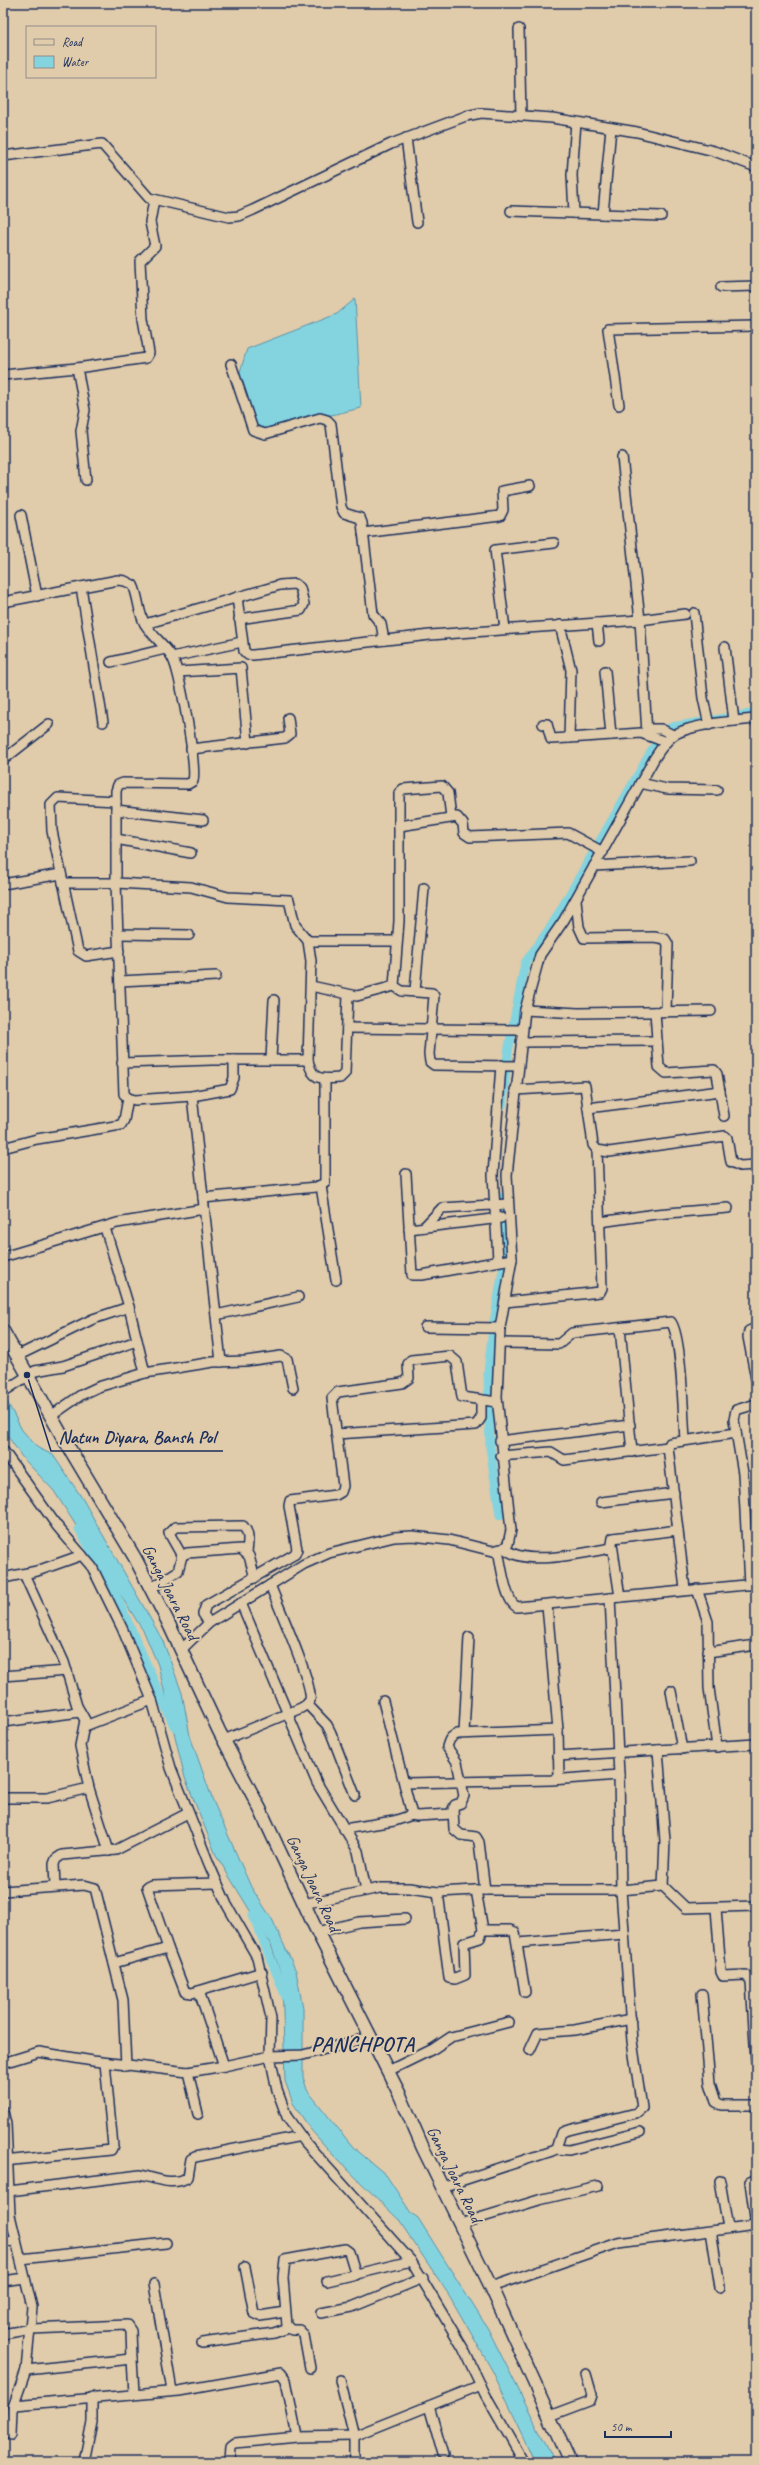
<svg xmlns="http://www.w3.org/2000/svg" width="759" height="2465" font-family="Caveat,sans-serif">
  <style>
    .water { fill: #84d4df; stroke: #5a92ab }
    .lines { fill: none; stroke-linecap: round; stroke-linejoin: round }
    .canal { stroke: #84d4df; stroke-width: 9 }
    .minor-casing { stroke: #1b2f5e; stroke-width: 12 }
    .secondary-casing { stroke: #1b2f5e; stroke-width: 15 }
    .minor { stroke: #e0cbaa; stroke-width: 9 }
    .secondary { stroke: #e0cbaa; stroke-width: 12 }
    .labels { text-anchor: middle; stroke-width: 4; stroke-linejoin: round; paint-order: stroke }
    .street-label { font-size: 17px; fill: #1b2f5e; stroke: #e0cbaa }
    .district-label { font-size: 21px; font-weight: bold; letter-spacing: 1px; fill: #1b2f5e; stroke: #e0cbaa }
    .leader { fill: none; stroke: #1b2f5e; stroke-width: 1.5 }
    .callout-dot { fill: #1b2f5e; stroke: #e0cbaa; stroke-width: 1.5 }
    .callout-label { font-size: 18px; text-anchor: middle; font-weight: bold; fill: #1b2f5e; stroke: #e0cbaa; stroke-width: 4; stroke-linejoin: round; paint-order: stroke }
  </style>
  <rect width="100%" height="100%" fill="#e0cbaa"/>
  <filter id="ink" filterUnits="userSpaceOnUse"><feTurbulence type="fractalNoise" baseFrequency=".025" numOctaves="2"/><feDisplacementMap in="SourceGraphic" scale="8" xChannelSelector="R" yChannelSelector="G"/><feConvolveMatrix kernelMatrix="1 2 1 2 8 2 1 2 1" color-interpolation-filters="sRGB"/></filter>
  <g filter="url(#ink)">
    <g class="water">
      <path d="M355,299L361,408L255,433L252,412L237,382L247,349L337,314Z"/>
      <path d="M3,1394L22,1430L38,1448L53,1455L82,1498L163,1641L182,1693L190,1736L213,1801L251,1887L272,1919L296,1971L303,2008V2077L307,2090L353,2147L386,2175L411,2213L418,2218L488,2329L555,2462H536L492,2370L449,2295L398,2219L335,2157L311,2130L293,2103L285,2081L282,1977L271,1945L216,1855L185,1778L158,1665L144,1632L54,1491L22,1457L3,1429Z"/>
    </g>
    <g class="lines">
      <g class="canal">
        <path d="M502,1105L508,1052L525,963L552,925L663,731L672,727L756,713"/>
        <path d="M499,1197L505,1259L493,1328L488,1373L490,1447L500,1515"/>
        <path d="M79,1529L112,1586L174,1726"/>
        <path d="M253,1915L286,1997"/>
      </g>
      <g class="minor-casing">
        <g id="minor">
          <path d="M519,29L521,116"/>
          <path d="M406,138L417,222"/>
          <path d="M3,156L102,144L149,198L229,217L239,216L253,210L391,144L466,116L481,113L552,118L637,132L714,151L756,167"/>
          <path d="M511,211L661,216"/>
          <path d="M574,213L572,175L576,122"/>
          <path d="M603,214L611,128"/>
          <path d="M721,287L756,286"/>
          <path d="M231,364L253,430L265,434L320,418L327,420L331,424L341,507L344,513L360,518L362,523L373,614L381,624L384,640"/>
          <path d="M77,368L85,410L81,431L86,480"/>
          <path d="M3,375L77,368L146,358L149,353L143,319L140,261L155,246L150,222L154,200"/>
          <path d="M619,405L608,329L756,326"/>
          <path d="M21,515L37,596"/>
          <path d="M363,533L500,516L503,510L502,491L530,486"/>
          <path d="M81,587L103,722"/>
          <path d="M237,597L244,651L248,655H253L430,635L640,620L622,457"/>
          <path d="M3,602L118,580L125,581L133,585C139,597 138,613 145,624C152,636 165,645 172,657C180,671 197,767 193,781L188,784L123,783L118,785L116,791V883L124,1094L128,1098L135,1100L192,1096L230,1089L234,1078V1060"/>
          <path d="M694,613L703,698L709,725"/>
          <path d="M597,623L599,641"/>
          <path d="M145,624L280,585L295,584L300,588L304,604L301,610L239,619"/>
          <path d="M560,625L571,670L569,738L641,733L666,742"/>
          <path d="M505,629L495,550L554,543"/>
          <path d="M725,647L734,721"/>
          <path d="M172,657L242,642"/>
          <path d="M111,662L165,649"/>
          <path d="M605,671L611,735"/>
          <path d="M178,672L241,668L248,743"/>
          <path d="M543,724H547L551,739L569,738"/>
          <path d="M647,734L640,620L685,614"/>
          <path d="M647,734L652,729H661L673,735"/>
          <path d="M191,749L285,738L290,734L288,718"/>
          <path d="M3,760L49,724"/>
          <path d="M640,783L667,789L717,790"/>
          <path d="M116,801L58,798L51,805L52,831L78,951L86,956L119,951"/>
          <path d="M116,810L203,820"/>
          <path d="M451,817L448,793L442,786L403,789L399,793V921L394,986L402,991L432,993L434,996L429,1054L430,1062L434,1065L518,1066"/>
          <path d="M399,826L457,817L463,824L464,833L470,837L568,833L603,852"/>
          <path d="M116,839L191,853"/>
          <path d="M594,866L690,861"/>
          <path d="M63,883H116L191,887L228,897L289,900L295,925L308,941L311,961L308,1060C312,1081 321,1079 340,1078L345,1073L348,995"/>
          <path d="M3,884L61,874"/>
          <path d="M576,900L579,927L584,938L654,937L665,939L668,944L666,1011"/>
          <path d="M118,934L189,935"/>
          <path d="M308,941H397"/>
          <path d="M120,981L216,976"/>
          <path d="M311,986L357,996L394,986"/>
          <path d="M415,991L424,888"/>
          <path d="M525,1010L578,1013L711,1011"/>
          <path d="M655,1012L659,1067L666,1073L714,1070L717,1074L724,1116"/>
          <path d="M347,1028L522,1030"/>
          <path d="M521,1042L657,1041"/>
          <path d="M271,1060L274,1000"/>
          <path d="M122,1063L212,1060H308"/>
          <path d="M515,1090L585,1086L593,1145L597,1150L609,1152L725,1136L727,1138L731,1162L740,1166L756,1165"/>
          <path d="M192,1096L221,1362"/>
          <path d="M588,1108L720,1091"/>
          <path d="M3,1148L37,1139L121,1125L124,1120L128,1098"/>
          <path d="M406,1174L412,1275H422L512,1259"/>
          <path d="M321,1186L336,1280"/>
          <path d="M203,1198L316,1187L325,1183V1079"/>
          <path d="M600,1222L656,1214L728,1208"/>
          <path d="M424,1227L442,1208L508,1204"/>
          <path d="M105,1228L129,1307L145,1373"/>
          <path d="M409,1229L501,1218"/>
          <path d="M3,1257L117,1223L204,1209"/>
          <path d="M498,1260L493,1175L501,1065"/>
          <path d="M505,1302L600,1292L602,1288L597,1150"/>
          <path d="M216,1315L298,1297"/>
          <path d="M425,1327L500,1328"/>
          <path d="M620,1328L632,1452"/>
          <path d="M756,1328L749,1331L748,1337L756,1379"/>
          <path d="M500,1343L559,1344L572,1333L671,1322C682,1337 683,1416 685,1439"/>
          <path d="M17,1356L93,1319L129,1307"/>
          <path d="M3,1392L35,1371L63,1366L137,1341"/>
          <path d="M51,1416L81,1395L98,1387L145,1373L213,1362L246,1361L281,1356L287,1359L293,1388"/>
          <path d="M336,1434L476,1425L481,1418V1400"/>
          <path d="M500,1441L630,1425"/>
          <path d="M3,1450L57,1526L92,1567L122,1628L152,1700L171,1768L209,1864L227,1905L257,1957L271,2018L270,2056L224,2066L188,2072L93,2061L39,2052L3,2063"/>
          <path d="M501,1456L551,1452L564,1460L668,1447"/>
          <path d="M601,1502L674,1493"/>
          <path d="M504,1548C526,1568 584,1552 612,1548"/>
          <path d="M498,1550C501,1563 505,1602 517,1607L756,1584"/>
          <path d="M182,1556L169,1533L175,1527L243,1526C250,1533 248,1542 247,1552"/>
          <path d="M24,1574L64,1662L77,1706L85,1720L80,1746L89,1788L109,1851"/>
          <path d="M3,1578L37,1571L82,1555"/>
          <path d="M749,1585L743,1473L734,1420L736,1410L756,1404"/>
          <path d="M150,1589L178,1571L182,1556L187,1553L241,1549L249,1556L255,1578"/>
          <path d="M685,1589L668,1447L670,1443L736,1433"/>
          <path d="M697,1589L708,1622L709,1688L717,1747"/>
          <path d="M620,1597L612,1544L613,1538L678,1530"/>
          <path d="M241,1603L317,1783L358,1851L366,1890"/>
          <path d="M547,1605L558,1730L559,1779"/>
          <path d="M209,1623L203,1614L206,1605L295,1554L297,1549L289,1506L290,1501L336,1495L341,1492L343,1486L332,1398L338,1392L402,1383L409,1378L408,1364L411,1360L450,1356L457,1362L462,1397L497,1402"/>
          <path d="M181,1650L209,1623L304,1564L329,1553L394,1537L412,1536L449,1540L493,1551L504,1548L508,1544L511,1530L497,1397L500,1328L512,1259L507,1175L525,1010L540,955L564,920L654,759C659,751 665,741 674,735C691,724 735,721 756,719"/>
          <path d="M708,1652L756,1645"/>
          <path d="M3,1676L67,1671"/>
          <path d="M671,1691L682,1749"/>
          <path d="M383,1701L412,1815L417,1816L452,1814"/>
          <path d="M307,1704L327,1725L331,1733L355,1795"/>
          <path d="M3,1722L80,1712"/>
          <path d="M85,1726L152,1700"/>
          <path d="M464,1733L469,1637"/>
          <path d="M224,1740L301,1708C305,1706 308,1704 310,1700C314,1686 277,1603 270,1585"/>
          <path d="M658,1750L665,1841L663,1886"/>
          <path d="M558,1756L756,1744"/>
          <path d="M405,1783L551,1780L619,1775"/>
          <path d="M3,1798H47L89,1788"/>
          <path d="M344,1829L394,1821L412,1815"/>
          <path d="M217,1883L151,1885L147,1887L168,1948L185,1992L192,1993L262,1972"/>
          <path d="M55,1887L54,1864L56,1859L62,1855L116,1850L188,1813"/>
          <path d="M476,1890L483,1930H510L515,1932L525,1992"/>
          <path d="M485,1890L479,1842L476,1837L461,1835L454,1829L453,1809L455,1805L461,1803L464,1796L457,1762L447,1747C449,1740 450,1737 457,1734L558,1730"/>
          <path d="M3,1891L84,1885L95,1888L123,2000L126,2066"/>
          <path d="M438,1892L449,1978L455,1979L465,1975L464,1943L480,1938L483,1930"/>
          <path d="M303,1904L380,1888H409L438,1892L476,1890H621L663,1886L686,1908L756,1906"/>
          <path d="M716,1908L721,1972L723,1976L746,1975L751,1981L756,2060"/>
          <path d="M317,1932L359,1922L405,1919"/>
          <path d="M518,1943L624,1934"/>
          <path d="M114,1963L168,1948"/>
          <path d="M199,1991L224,2066"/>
          <path d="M702,1994L710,2083L716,2102L722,2105H756"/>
          <path d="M370,2037L303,2055L270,2056L277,2090L287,2117L305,2142L411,2261L463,2348L485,2394L524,2462"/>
          <path d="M530,2050L538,2033L575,2030L631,2019"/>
          <path d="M388,2071L433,2049L451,2037L509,2022"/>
          <path d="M188,2072L198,2114"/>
          <path d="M3,2111L6,2124L10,2215L32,2307L26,2370L12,2410L11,2435"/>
          <path d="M556,2149L569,2150L640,2132"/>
          <path d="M4,2161L111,2150L113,2146L105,2063"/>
          <path d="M720,2181L728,2228"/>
          <path d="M442,2187L552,2151L556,2149L561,2133L565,2131L636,2113L642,2108L632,2041L621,1890L619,1775L610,1598"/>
          <path d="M9,2191L140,2175C155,2178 174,2187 188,2177L191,2159L195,2157L301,2136"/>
          <path d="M460,2224L539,2200L598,2186"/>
          <path d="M756,2225L750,2182L756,2179"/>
          <path d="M711,2231L720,2287"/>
          <path d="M3,2242L16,2241"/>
          <path d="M21,2259L166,2243"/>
          <path d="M245,2267L254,2313L260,2316L285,2312"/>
          <path d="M3,2281L25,2278"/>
          <path d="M327,2281L411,2261"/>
          <path d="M154,2284L172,2391"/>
          <path d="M491,2287L618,2243L756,2225"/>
          <path d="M321,2313L352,2307L423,2278"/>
          <path d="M3,2334L31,2329L127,2325L131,2331L132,2359"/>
          <path d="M202,2343L274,2333L288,2328"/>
          <path d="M310,2368L304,2335L299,2330H292L287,2325L283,2278L285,2260L345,2249L349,2252L356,2275"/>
          <path d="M26,2370L132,2359L134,2393"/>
          <path d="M340,2380L354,2436V2462"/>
          <path d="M14,2405L179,2391L281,2373L286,2380L297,2437"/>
          <path d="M429,2406L443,2455"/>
          <path d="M550,2416L590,2401L592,2395L586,2374"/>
          <path d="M84,2462L92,2422V2397"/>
          <path d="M230,2462L231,2446L235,2443L297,2437L354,2436L481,2385"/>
        </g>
      </g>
      <g class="secondary-casing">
        <path id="secondary" d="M3,1331L65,1441L135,1558L167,1620L219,1731L260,1809L314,1925L400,2095L423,2148L491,2287L570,2462"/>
      </g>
      <use href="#minor" class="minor"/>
      <use href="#secondary" class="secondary"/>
    </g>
  </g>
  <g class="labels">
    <g class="street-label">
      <text transform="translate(171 1592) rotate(63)" y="6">Ganga Joara Road</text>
      <text transform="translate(314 1883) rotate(65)" y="6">Ganga Joara Road</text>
      <text transform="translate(455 2174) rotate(64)" y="6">Ganga Joara Road</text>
    </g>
    <g class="district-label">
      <text x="363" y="2051">PANCHPOTA</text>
    </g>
  </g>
  <path class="leader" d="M27 1375L51 1451H223"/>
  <circle class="callout-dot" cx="27" cy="1375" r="4"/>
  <g class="callout-label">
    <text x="137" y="1443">Natun Diyara, Bansh Pol</text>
  </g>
  <rect width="759" height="2465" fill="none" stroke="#e0cbaa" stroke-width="16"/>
  <rect x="8" y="8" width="743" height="2449" fill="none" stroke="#1b2f5e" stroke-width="1.5" filter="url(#ink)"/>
  <rect x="26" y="26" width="130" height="52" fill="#e0cbaa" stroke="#918d8c"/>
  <rect x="34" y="39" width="20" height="6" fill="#e0cbaa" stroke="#918d8c"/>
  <text x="62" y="46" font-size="12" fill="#1b2f5e">Road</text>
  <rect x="34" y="56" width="20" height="12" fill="#84d4df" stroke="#918d8c"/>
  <text x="62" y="66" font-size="12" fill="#1b2f5e">Water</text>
  <path d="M605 2431v6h66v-6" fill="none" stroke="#1b2f5e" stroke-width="2"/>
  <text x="611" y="2431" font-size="12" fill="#1b2f5e" stroke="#e0cbaa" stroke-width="3" paint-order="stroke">50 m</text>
</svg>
